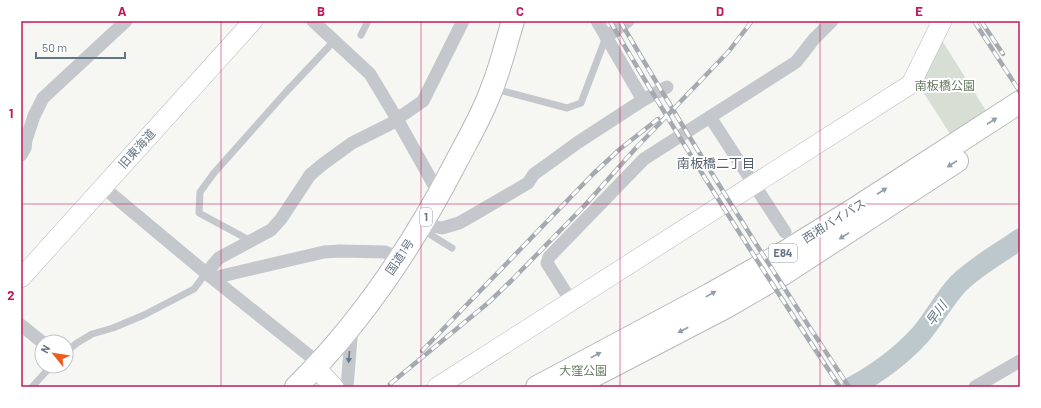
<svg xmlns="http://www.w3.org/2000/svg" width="1041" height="408" font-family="Barlow,'Noto Sans JP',sans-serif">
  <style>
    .green { fill: #d7ded4 }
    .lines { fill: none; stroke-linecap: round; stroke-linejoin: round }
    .river { stroke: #bdc8cd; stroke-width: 21 }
    .secondary-casing { stroke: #b6bbc0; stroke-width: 20 }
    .highway-casing { stroke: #b6babd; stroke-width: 24 }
    .lane { stroke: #c4c7cb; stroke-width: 7 }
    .street { stroke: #c4c7cb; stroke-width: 13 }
    .secondary { stroke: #fff; stroke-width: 19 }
    .highway { stroke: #fff; stroke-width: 22 }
    .rail-casing { stroke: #a4aab0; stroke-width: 4.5 }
    .rail { stroke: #fff; stroke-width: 3; stroke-dasharray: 9; stroke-linecap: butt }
    .oneway { fill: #929eaa }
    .oneway2 { fill: #697888 }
    .grid { fill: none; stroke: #c2185b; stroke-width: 1; stroke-opacity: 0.55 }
    .labels { text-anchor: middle; stroke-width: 4; stroke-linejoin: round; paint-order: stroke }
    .shield { fill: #fff; stroke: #929eaa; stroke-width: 1 }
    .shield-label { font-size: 11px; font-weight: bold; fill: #647485 }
    .park-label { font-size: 12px; fill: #667c63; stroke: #fff }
    .street-label { font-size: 12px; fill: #647485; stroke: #fff }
    .neighbourhood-label { font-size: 13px; fill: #525d6a; stroke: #fff }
    .water-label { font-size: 13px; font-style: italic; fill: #5f7682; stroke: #fff }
    .neatline { fill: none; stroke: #c2185b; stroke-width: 1.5 }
    .grid-label { font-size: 13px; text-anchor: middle; font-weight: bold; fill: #c2185b }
  </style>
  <rect width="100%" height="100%" fill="#f6f6f3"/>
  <path class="green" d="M938,41L943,42L988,114L952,137L920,87Z"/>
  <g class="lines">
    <path class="river" d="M852,387C876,374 901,356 920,335C934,319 943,300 958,284C976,266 999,254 1020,239"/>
    <g class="secondary-casing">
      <g id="secondary">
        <path d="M21,278L253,21"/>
        <path d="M316,368L334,387"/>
        <path d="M437,387L911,84L942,21"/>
      </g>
    </g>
    <g class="highway-casing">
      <g id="highway">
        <path d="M296,387C362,322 413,245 455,164C468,139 483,114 492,88C501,66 506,43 513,21"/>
        <path d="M537,387L709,295L785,252L853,210L1020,102"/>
        <path d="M572,387L726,307L783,274L957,161"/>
      </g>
    </g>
    <g class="lane">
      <path d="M361,35L368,21"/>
      <path d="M495,89L567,108L581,103L606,37"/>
      <path d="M424,227L431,235L452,248"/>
      <path d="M251,241L199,213L200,192L214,173L286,92L335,40"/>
      <path d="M66,352L77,343L92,334L113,328L144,315L194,289L206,273"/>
      <path d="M32,387L51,366"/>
    </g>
    <g class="street">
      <path d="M313,21L370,74L397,119L439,194"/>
      <path d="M606,37L628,21"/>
      <path d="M643,100L667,87"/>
      <path d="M710,117L785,232"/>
      <path d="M397,119L423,101L463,21"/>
      <path d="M21,155L25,148L26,140L34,116L43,98L126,21"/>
      <path d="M103,187L206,273L311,357L316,368"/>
      <path d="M422,224L442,228L459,223L468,218L528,183L534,174L544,167L577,143L643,100L597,21"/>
      <path d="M206,273L219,258L271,230L281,219L310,175L323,164L352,143L398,120"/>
      <path d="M213,278L324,252L340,251L385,252L400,259"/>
      <path d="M571,301L547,263L549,257L644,159L796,62L814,39L832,21"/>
      <path d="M21,325L42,342"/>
      <path d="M347,387L352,326"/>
      <path d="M975,387L1020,361"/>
    </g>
    <use href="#secondary" class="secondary"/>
    <use href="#highway" class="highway"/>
    <g class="rail-casing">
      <g id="rail">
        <path d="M610,21C683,146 760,267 840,387"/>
        <path d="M620,21C693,145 769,267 849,387"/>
        <path d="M974,21L1020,92"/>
        <path d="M981,21L1003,54"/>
        <path d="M422,351L593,174L620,149L658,119"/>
        <path d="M390,384L488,303L511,281L586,204L635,149L729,51L752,21"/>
      </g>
    </g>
    <use href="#rail" class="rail"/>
  </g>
  <defs><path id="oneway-solid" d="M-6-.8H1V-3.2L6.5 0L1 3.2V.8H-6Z"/></defs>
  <g class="oneway">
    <use href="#oneway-solid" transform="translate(992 121) rotate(-33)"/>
    <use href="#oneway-solid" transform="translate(952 164) rotate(147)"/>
    <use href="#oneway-solid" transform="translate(882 191) rotate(-33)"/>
    <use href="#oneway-solid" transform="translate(844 236) rotate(147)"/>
    <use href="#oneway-solid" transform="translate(711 294) rotate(-29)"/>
    <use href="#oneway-solid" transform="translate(683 330) rotate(152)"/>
    <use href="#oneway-solid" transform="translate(596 355) rotate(-28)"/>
  </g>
  <use class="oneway2" href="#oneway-solid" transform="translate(349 357) rotate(95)"/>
  <path class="grid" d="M221,21V387M421,21V387M620,21V387M820,21V387M21,204H1020"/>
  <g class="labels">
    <g class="shield">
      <rect x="420" y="208" width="12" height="18" rx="3"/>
      <rect x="769" y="244" width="28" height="18" rx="3"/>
    </g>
    <g class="shield-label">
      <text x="426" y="221">1</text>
      <text x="783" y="257">E84</text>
    </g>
    <g class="park-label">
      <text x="945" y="90">南板橋公園</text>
      <text x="583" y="375">大窪公園</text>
    </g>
    <g class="street-label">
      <text transform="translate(137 149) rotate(-48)" y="4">旧東海道</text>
      <text transform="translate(834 221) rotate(-32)" y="4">西湘バイパス</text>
      <text transform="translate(400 257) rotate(-56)" y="4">国道1号</text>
    </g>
    <g class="neighbourhood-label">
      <text x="716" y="168">南板橋二丁目</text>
    </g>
    <g class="water-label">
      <text transform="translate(936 313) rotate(-54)" y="5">早川</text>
    </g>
  </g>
  <rect width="1041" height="408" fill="none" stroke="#ffffff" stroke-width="44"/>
  <g transform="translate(54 354) rotate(300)"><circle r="19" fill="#ffffff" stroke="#c1c7ce"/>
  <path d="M0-3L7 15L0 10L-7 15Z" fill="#eb5e1e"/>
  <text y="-6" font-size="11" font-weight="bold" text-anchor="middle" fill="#647485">N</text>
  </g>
  <path d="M36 52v6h89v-6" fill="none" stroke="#647485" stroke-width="2"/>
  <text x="42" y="52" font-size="12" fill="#647485" stroke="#ffffff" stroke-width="3" paint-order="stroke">50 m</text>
  <rect x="22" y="22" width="997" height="364" class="neatline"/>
  <g class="grid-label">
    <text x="122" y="16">A</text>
    <text x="321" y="16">B</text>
    <text x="520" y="16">C</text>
    <text x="720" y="16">D</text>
    <text x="919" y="16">E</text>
    <text x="11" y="118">1</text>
    <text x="11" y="300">2</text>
  </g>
</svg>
